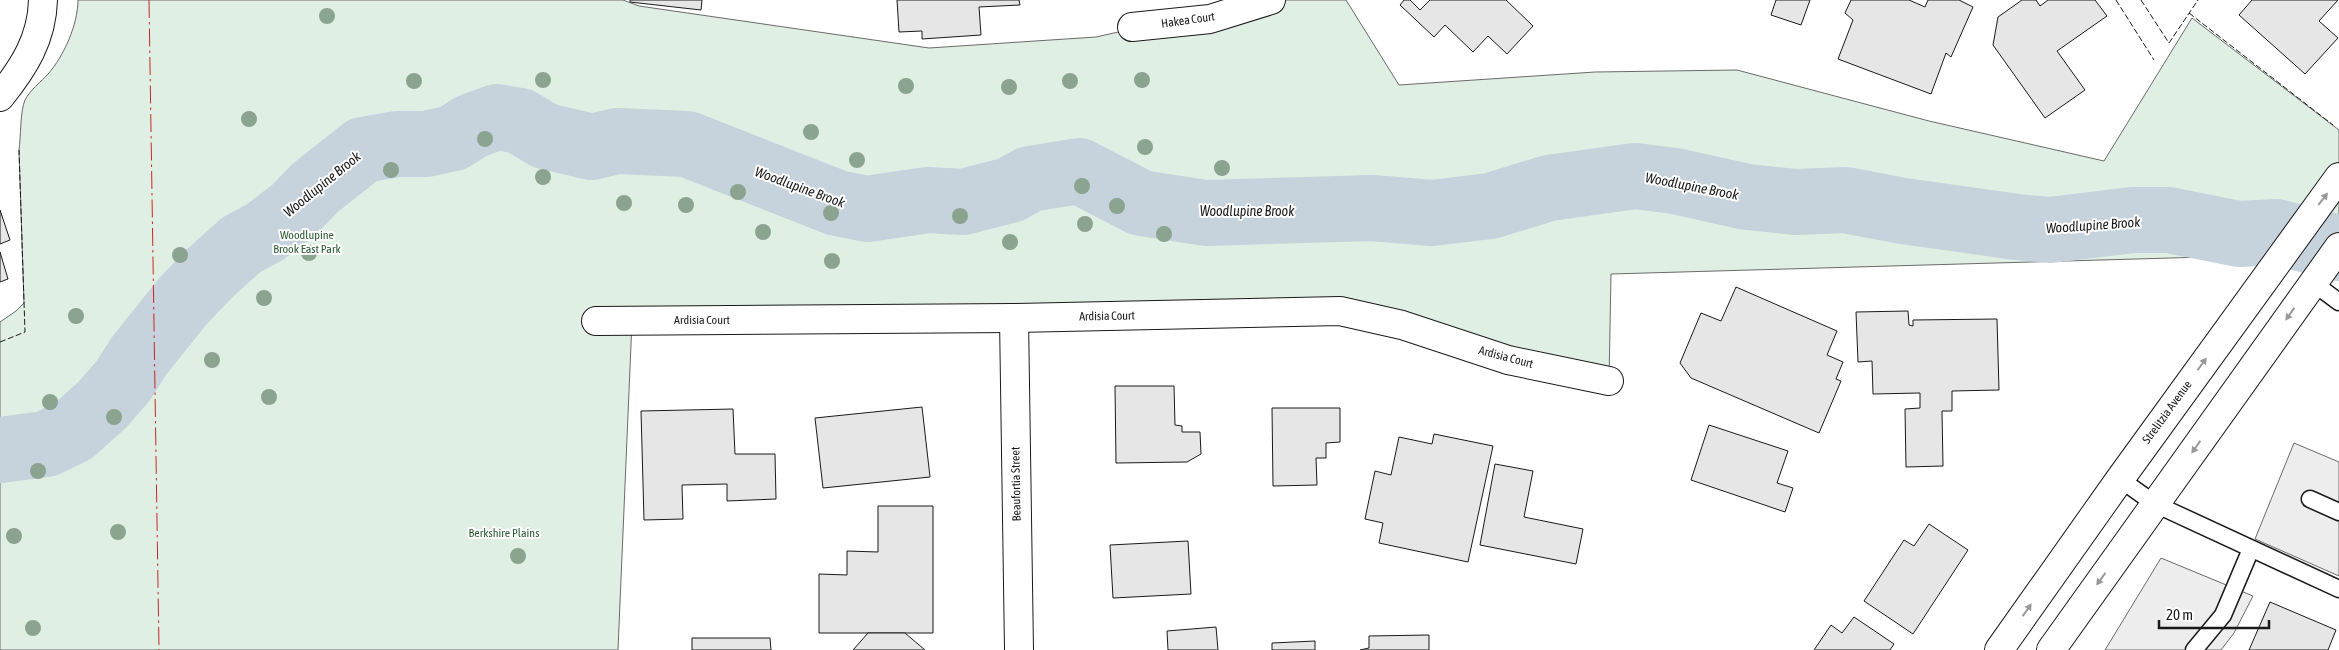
<svg xmlns="http://www.w3.org/2000/svg" width="2339" height="650" font-family="'Asap Condensed',sans-serif">
  <style>
    .green { fill: #e0efe3; stroke: #6a6a6a }
    .parking { fill: #ededed; stroke: #6a6a6a }
    .lines { fill: none; stroke-linecap: round; stroke-linejoin: round }
    .river { stroke: #c6d2dc; stroke-width: 66 }
    .building { fill: #e6e6e6; stroke: #1a1a1a }
    .service-casing { stroke: #1a1a1a; stroke-width: 19 }
    .minor-casing { stroke: #1a1a1a; stroke-width: 30 }
    .tertiary-casing { stroke: #1a1a1a; stroke-width: 30 }
    .service { stroke: #fff; stroke-width: 16 }
    .minor { stroke: #fff; stroke-width: 28 }
    .tertiary { stroke: #fff; stroke-width: 28 }
    .fence { stroke: #1a1a1a; stroke-width: 1; stroke-dasharray: 6 2.5; stroke-linecap: butt }
    .power { stroke: #c62828; stroke-width: 1; stroke-dasharray: 18 4 2.5 4; stroke-linecap: butt }
    .tree { fill: #8aa48f }
    .oneway { fill: #989898 }
    .labels { text-anchor: middle; stroke-width: 4; stroke-linejoin: round; paint-order: stroke }
    .street-label { font-size: 12px; fill: #1a1a1a; stroke: #fff }
    .park-label { font-size: 12px; fill: #2b5a34; stroke: #fff }
    .water-label { font-size: 14px; font-style: italic; fill: #1a1a1a; stroke: #fff }
  </style>
  <rect width="100%" height="100%" fill="#fff"/>
  <path class="green" d="M78,0H623L639,6L929,48L1096,37L1261,0H1346L1399,85L1595,72L1737,70L1929,121L2104,161L2192,18L2339,130V268L2206,257L1611,274L1609,381L1340,311L632,321L618,650H0V322L16,311L24,303L19,150C21,137 20,111 25,100C30,90 41,82 48,74C64,56 78,24 78,0Z"/>
  <g class="parking">
    <path d="M2294,443L2339,462V576L2255,539Z"/>
    <path d="M2161,558L2253,596L2234,633L2221,650H2105Z"/>
  </g>
  <g class="lines">
    <path class="river" d="M0,450L46,444L73,431L102,405L123,381L139,356L183,301L211,272L241,245L265,232L295,209L315,188L363,150L397,144H426L453,138L472,126L497,117L520,121L545,136L592,147L617,141L687,144L837,203L867,209L928,200L963,202L1010,190L1030,179L1079,171L1141,203L1206,213L1372,208L1432,213L1490,206L1549,188L1635,176L1675,181L1747,197L1796,202L1845,200L1903,211L2017,227L2050,230L2133,220H2169L2239,234L2276,232L2339,248"/>
  </g>
  <g class="building">
    <path d="M630,0H702L701,10L630,2Z"/>
    <path d="M897,0H1019L1020,5L979,7L981,35L922,39V31L899,32Z"/>
    <path d="M1404,0H1410L1420,10L1430,0H1506L1533,26L1507,54L1488,36L1473,52L1445,25L1434,37L1400,5Z"/>
    <path d="M1776,0H1810L1801,25L1771,15Z"/>
    <path d="M1851,0H1909L1925,7L1928,0H1959L1973,7L1951,57L1946,53L1931,94L1838,59L1853,20L1845,13Z"/>
    <path d="M2022,0H2036L2040,6L2048,0H2095L2107,16L2057,51L2085,90L2045,118L1993,45L1998,17Z"/>
    <path d="M2252,0H2338L2319,21L2338,38L2305,74L2239,15Z"/>
    <path d="M0,210L10,240L0,244Z"/>
    <path d="M0,252L8,279L0,282Z"/>
    <path d="M1736,287L1837,331L1827,355L1843,362L1836,379L1841,381L1819,433L1691,378L1680,363L1701,313L1721,321Z"/>
    <path d="M1908,311L1909,325L1913,326V320L1997,319L1999,390L1952,391V411H1942L1943,466L1906,467L1905,409L1920,408V393L1873,394L1872,361L1858,362L1856,312Z"/>
    <path d="M1115,386H1174L1175,425L1182,426V432H1200L1201,454L1187,462L1116,463Z"/>
    <path d="M922,407L930,477L823,488L815,418Z"/>
    <path d="M1272,408H1340V442L1326,443V458H1316L1317,485L1273,486Z"/>
    <path d="M733,409L735,454H775L776,499L727,501V484L682,485L683,519L644,520L641,411Z"/>
    <path d="M1709,425L1788,451L1777,483L1793,488L1785,512L1691,480Z"/>
    <path d="M1434,434L1493,446L1468,562L1379,543L1383,523L1365,519L1375,471L1391,475L1399,437L1432,444Z"/>
    <path d="M1495,464L1533,471L1524,517L1583,529L1576,564L1480,545Z"/>
    <path d="M878,506H933V633H819V574L847,575V551L878,552Z"/>
    <path d="M1929,524L1968,550L1913,634L1864,601L1904,540L1914,546Z"/>
    <path d="M1188,541L1191,594L1113,598L1110,545Z"/>
    <path d="M2270,602L2336,630L2328,650H2249Z"/>
    <path d="M1854,617L1894,644L1890,650H1814L1831,625L1842,633Z"/>
    <path d="M1216,627L1218,650H1168L1167,631Z"/>
    <path d="M868,633H905L925,650H853Z"/>
    <path d="M1429,635V650H1360L1369,648V636Z"/>
    <path d="M692,638H770L771,650H692Z"/>
    <path d="M1315,641V650H1272V643Z"/>
  </g>
  <g class="lines">
    <g class="service-casing">
      <g id="service">
        <path d="M2312,282L2339,302"/>
        <path d="M2120,479L2155,504L2339,589"/>
        <path d="M2310,499L2339,512"/>
        <path d="M2194,650L2223,615L2251,549"/>
      </g>
    </g>
    <g class="minor-casing">
      <g id="minor">
        <path d="M1132,27L1210,19L1271,0"/>
        <path d="M0,97C24,67 42,39 43,0"/>
        <path d="M1014,318L1019,650"/>
        <path d="M596,321L1014,318L1340,311L1402,325L1508,360L1609,381"/>
      </g>
    </g>
    <g class="tertiary-casing">
      <g id="tertiary">
        <path d="M1999,650L2120,479L2339,177"/>
        <path d="M2051,650L2339,247"/>
      </g>
    </g>
    <use href="#service" class="service"/>
    <use href="#minor" class="minor"/>
    <use href="#tertiary" class="tertiary"/>
    <g class="fence">
      <path d="M2116,0L2154,60"/>
      <path d="M2141,0L2169,43L2198,0"/>
      <path d="M2189,13L2333,125"/>
      <path d="M0,342L25,332L19,150"/>
    </g>
    <path class="power" d="M149,0L159,650"/>
  </g>
  <g class="tree">
    <circle cx="327" cy="16" r="8"/>
    <circle cx="543" cy="80" r="8"/>
    <circle cx="1142" cy="80" r="8"/>
    <circle cx="414" cy="81" r="8"/>
    <circle cx="1070" cy="81" r="8"/>
    <circle cx="906" cy="86" r="8"/>
    <circle cx="1009" cy="87" r="8"/>
    <circle cx="249" cy="119" r="8"/>
    <circle cx="811" cy="132" r="8"/>
    <circle cx="485" cy="139" r="8"/>
    <circle cx="1145" cy="147" r="8"/>
    <circle cx="857" cy="160" r="8"/>
    <circle cx="1222" cy="168" r="8"/>
    <circle cx="391" cy="170" r="8"/>
    <circle cx="543" cy="177" r="8"/>
    <circle cx="1082" cy="186" r="8"/>
    <circle cx="738" cy="192" r="8"/>
    <circle cx="624" cy="203" r="8"/>
    <circle cx="686" cy="205" r="8"/>
    <circle cx="1117" cy="206" r="8"/>
    <circle cx="831" cy="213" r="8"/>
    <circle cx="960" cy="216" r="8"/>
    <circle cx="1085" cy="224" r="8"/>
    <circle cx="763" cy="232" r="8"/>
    <circle cx="1164" cy="234" r="8"/>
    <circle cx="1010" cy="242" r="8"/>
    <circle cx="309" cy="253" r="8"/>
    <circle cx="180" cy="255" r="8"/>
    <circle cx="832" cy="261" r="8"/>
    <circle cx="264" cy="298" r="8"/>
    <circle cx="76" cy="316" r="8"/>
    <circle cx="212" cy="360" r="8"/>
    <circle cx="269" cy="397" r="8"/>
    <circle cx="50" cy="402" r="8"/>
    <circle cx="114" cy="417" r="8"/>
    <circle cx="38" cy="471" r="8"/>
    <circle cx="118" cy="532" r="8"/>
    <circle cx="14" cy="536" r="8"/>
    <circle cx="518" cy="556" r="8"/>
    <circle cx="33" cy="628" r="8"/>
  </g>
  <defs><path id="oneway-solid" d="M-6-.8H1V-3.2L6.5 0L1 3.2V.8H-6Z" transform="scale(1.25)"/></defs>
  <g class="oneway">
    <use href="#oneway-solid" transform="translate(2323 199) rotate(-52)"/>
    <use href="#oneway-solid" transform="translate(2290 314) rotate(125)"/>
    <use href="#oneway-solid" transform="translate(2202 364) rotate(-54)"/>
    <use href="#oneway-solid" transform="translate(2196 447) rotate(125)"/>
    <use href="#oneway-solid" transform="translate(2101 579) rotate(126)"/>
    <use href="#oneway-solid" transform="translate(2027 610) rotate(-55)"/>
  </g>
  <g class="labels">
    <g class="street-label">
      <text transform="translate(1188 20) rotate(-8)" y="4">Hakea Court</text>
      <text transform="translate(1107 316) rotate(-1)" y="4">Ardisia Court</text>
      <text x="702" y="324">Ardisia Court</text>
      <text transform="translate(1506 357) rotate(15)" y="4">Ardisia Court</text>
      <text transform="translate(2167 412) rotate(-54)" y="4">Strelitzia Avenue</text>
      <text transform="translate(1016 484) rotate(-91)" y="4">Beaufortia Street</text>
    </g>
    <g class="park-label">
      <text x="307" y="239">Woodlupine<tspan x="307" dy="14">Brook East Park</tspan></text>
      <text x="504" y="537">Berkshire Plains</text>
    </g>
    <g class="water-label">
      <text transform="translate(322 184) rotate(-39)" y="5">Woodlupine Brook</text>
      <text transform="translate(1692 186) rotate(11)" y="5">Woodlupine Brook</text>
      <text transform="translate(800 187) rotate(20)" y="5">Woodlupine Brook</text>
      <text x="1247" y="216">Woodlupine Brook</text>
      <text transform="translate(2093 225) rotate(-4)" y="5">Woodlupine Brook</text>
    </g>
  </g>
  <path d="M2159 620v8h110v-8" fill="none" stroke="#1a1a1a" stroke-width="2.5"/>
  <text x="2166" y="620" font-size="15" fill="#1a1a1a" stroke="#ffffff" stroke-width="4" paint-order="stroke">20 m</text>
</svg>
